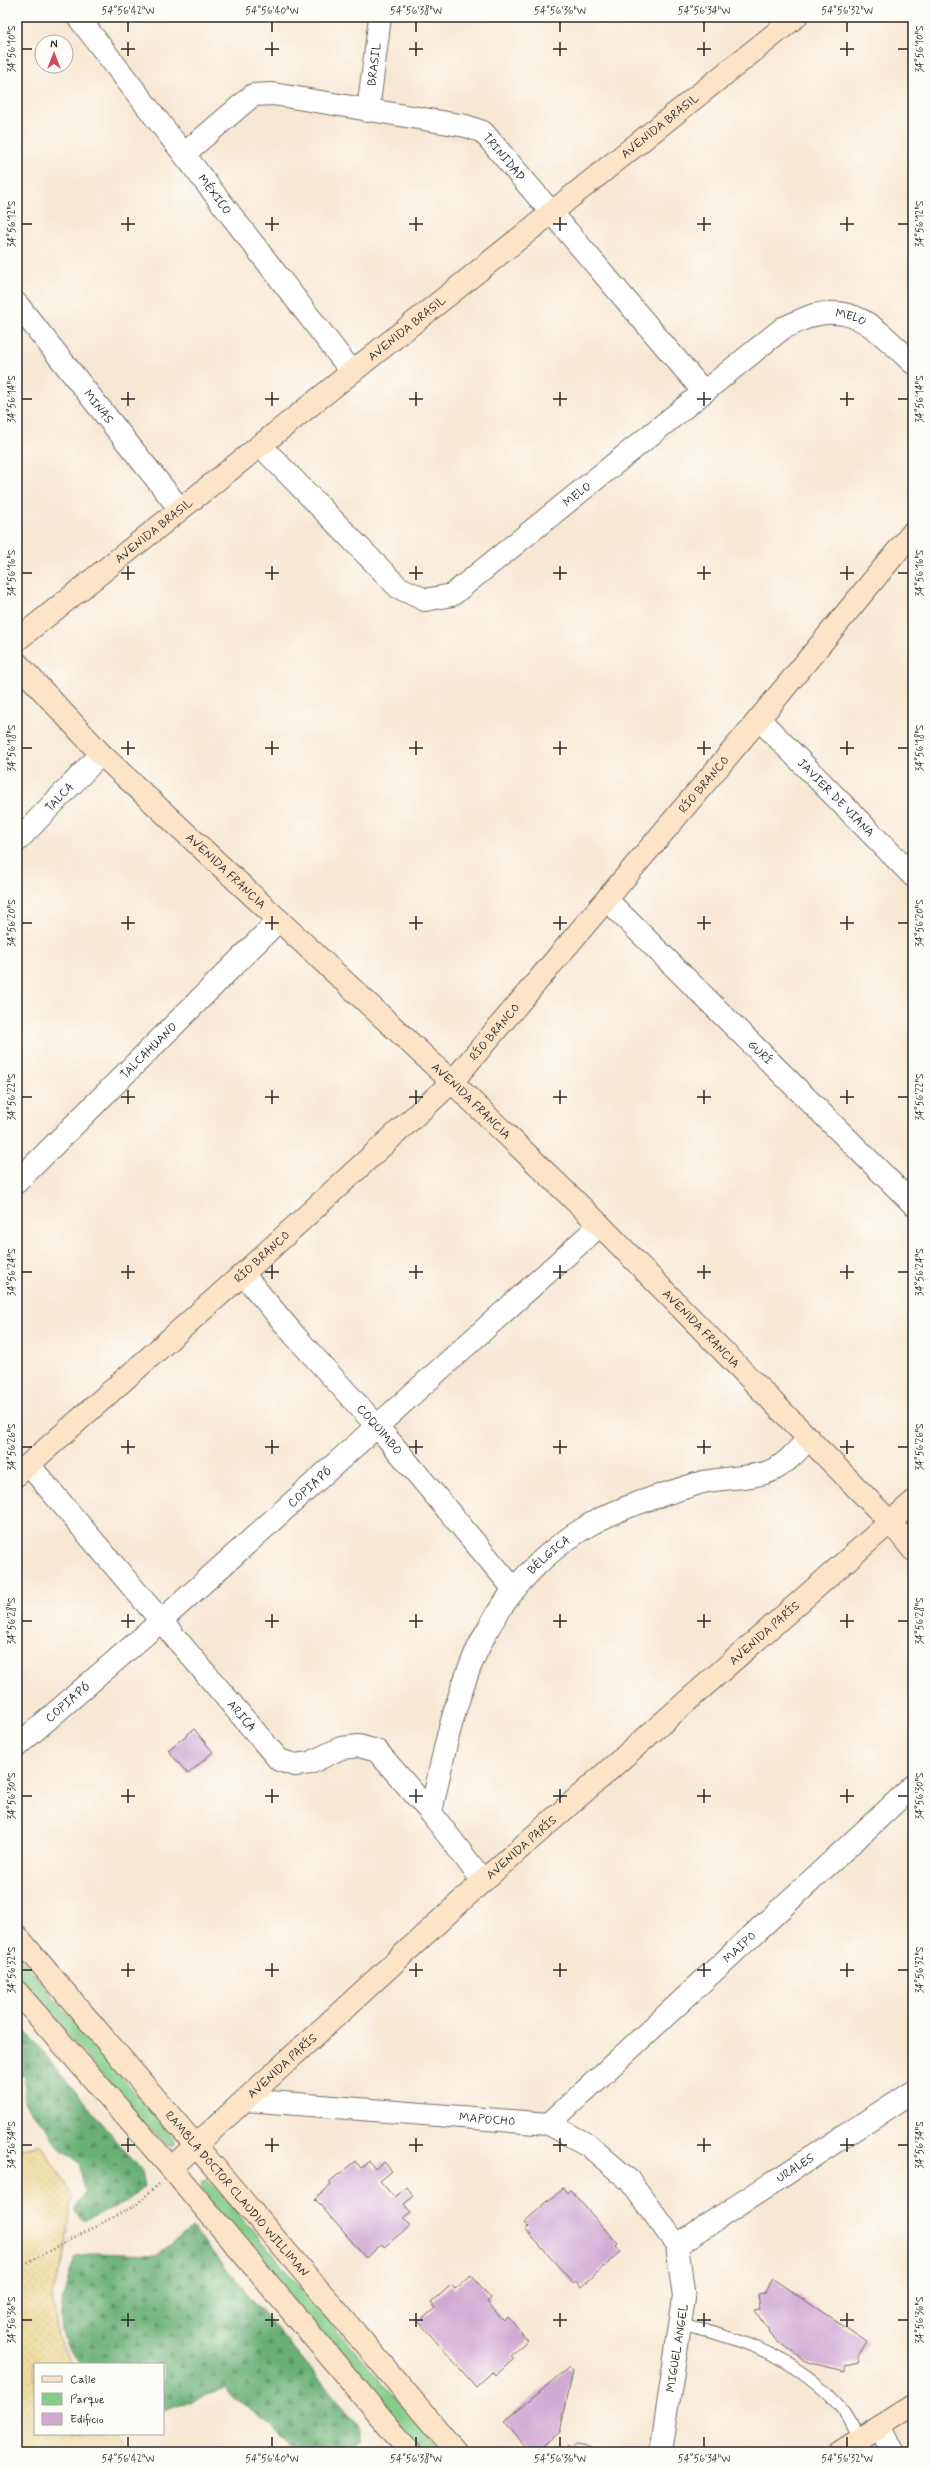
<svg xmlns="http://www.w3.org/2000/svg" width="930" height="2469" font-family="Mynerve,sans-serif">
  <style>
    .green { fill: #84cd89; stroke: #587c5a }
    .forest { fill: url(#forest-firs); stroke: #4b6e50 }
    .sand { fill: url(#sand-dots); stroke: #8c8264 }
    .building { fill: #d1a9d3 }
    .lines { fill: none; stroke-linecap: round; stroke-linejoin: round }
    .lane-casing { stroke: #726d66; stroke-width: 13 }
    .street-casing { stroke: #726d66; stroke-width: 24 }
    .secondary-casing { stroke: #726d66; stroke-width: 24 }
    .path { stroke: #726d66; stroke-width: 2.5; stroke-dasharray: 1 3; stroke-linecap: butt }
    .lane { stroke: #fff; stroke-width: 11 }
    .street { stroke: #fff; stroke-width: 22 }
    .secondary { stroke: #fee4c6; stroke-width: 22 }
    .ticks { fill: none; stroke: #2b2b2b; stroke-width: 1.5 }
    .labels { text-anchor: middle; stroke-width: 3; stroke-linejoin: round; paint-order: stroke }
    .street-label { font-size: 12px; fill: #2b2b2b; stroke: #fdfcf7 }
    .neatline { fill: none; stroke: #2b2b2b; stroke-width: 1.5 }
    .ticks-label { font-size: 10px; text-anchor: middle; fill: #2b2b2b }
  </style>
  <defs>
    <pattern id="forest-firs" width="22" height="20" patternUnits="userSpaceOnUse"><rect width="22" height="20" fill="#6bb075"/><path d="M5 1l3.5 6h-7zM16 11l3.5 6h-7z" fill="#588f60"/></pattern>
    <pattern id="sand-dots" width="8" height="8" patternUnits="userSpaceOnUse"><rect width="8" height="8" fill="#eeda9e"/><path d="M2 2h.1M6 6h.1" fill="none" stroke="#cb8" stroke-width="1.8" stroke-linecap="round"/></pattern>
  </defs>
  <rect width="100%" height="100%" fill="#fdfcf7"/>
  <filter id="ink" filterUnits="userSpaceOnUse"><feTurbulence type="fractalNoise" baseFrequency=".025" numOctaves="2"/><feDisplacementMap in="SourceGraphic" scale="8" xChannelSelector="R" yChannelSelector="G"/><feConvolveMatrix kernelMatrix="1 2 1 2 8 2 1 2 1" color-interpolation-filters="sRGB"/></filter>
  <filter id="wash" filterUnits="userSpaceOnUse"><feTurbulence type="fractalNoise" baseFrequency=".012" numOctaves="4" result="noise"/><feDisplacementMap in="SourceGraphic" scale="16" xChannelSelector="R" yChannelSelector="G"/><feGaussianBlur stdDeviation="0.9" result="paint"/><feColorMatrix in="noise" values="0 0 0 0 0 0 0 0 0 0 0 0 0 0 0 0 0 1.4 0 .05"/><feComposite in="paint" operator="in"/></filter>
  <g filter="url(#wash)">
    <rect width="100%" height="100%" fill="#f7e8d4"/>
    <g class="green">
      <path d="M17,1954L175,2140L174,2145H170L146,2127L17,1975Z"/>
      <path d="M206,2180L217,2189L441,2452H422L207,2199L201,2186L202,2181Z"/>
    </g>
    <g class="forest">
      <path d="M17,2021L142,2171L145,2186L126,2202L83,2221L75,2211L84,2193L80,2163L58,2147L45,2126L24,2103L25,2076L17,2075Z"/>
      <path d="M192,2228L360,2427V2439L345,2452H293L272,2425L231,2397L226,2388L163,2411V2364H83C47,2338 63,2290 76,2256L94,2253L157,2255Z"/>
    </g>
    <path class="sand" d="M40,2144L73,2197L62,2267L52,2295L58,2338L72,2364H35V2434H113L128,2452H17V2150Z"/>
    <g id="blocks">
      <g class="building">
        <path d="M194,1729L213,1752L188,1774L168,1750Z"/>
        <path d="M355,2161L361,2168L369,2161L375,2169L384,2162L392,2171L380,2181L394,2197L407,2187L414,2196L404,2204L411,2212L403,2218L410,2226L384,2247L382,2244L366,2258L315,2199L331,2185L329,2182Z"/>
        <path d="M563,2188L567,2193L570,2190L618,2244L616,2246L621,2252L581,2287L576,2281L573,2283L525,2229L529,2227L524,2222Z"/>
        <path d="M471,2275L491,2298L487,2302L504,2321L508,2317L528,2340L511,2355L514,2359L495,2376L492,2372L476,2387L419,2322L435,2308L431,2303L451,2285L455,2289Z"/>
        <path d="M773,2279L867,2342L859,2356V2362L845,2365V2371L815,2364L803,2360L779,2343L770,2334L755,2310L760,2309L758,2294L764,2293Z"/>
        <path d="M569,2367L573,2371L560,2432L536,2452H530L504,2421Z"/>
        <path d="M576,2445L616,2451V2452H561L568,2446L571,2449Z"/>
      </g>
    </g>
  </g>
  <g filter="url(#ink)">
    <use href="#blocks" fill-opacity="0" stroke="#726d66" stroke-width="1"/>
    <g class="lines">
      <g class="lane-casing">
        <path id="lane" d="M680,2325C741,2337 806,2362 845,2413C851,2421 855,2431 859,2440"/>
      </g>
      <g class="street-casing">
        <g id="street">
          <path id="s1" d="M78,17L352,372"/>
          <path id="s2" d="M368,111L380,17"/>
          <path id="s3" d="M184,154L253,95L273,94L466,126L483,132L704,392"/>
          <path id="s4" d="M17,304L180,509"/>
          <path id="s5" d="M260,445L398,587L425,600L452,595L783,328C793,324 804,318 814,315C859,304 883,336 913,363"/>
          <path id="s6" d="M759,719L913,876"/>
          <path id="s7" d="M17,841L101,754"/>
          <path id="s8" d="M607,900L913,1204"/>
          <path id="s9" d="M17,1182L279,920"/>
          <path id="s10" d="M243,1274L295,1336L377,1426L513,1588"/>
          <path id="s11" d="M29,1465L279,1760L295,1765L310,1763L341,1748L359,1746L377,1751L431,1813L483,1881"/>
          <path id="s12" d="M17,1746L161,1621L600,1225"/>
          <path id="s13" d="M431,1813C454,1700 476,1597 581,1530C613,1509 659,1496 696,1484C717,1477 755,1479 773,1470C787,1463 798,1450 809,1438"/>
          <path id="s14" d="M246,2100L549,2124L588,2145L630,2181L677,2245L684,2298L661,2452"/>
          <path id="s15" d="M549,2124L913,1786"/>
          <path id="s16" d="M677,2245L913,2091"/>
          <path d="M880,2427L892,2452"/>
        </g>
      </g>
      <g class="secondary-casing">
        <g id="secondary">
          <path id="s17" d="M17,640L796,17"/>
          <path id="s18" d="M17,663L101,754L452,1082L600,1225L890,1522L913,1550"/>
          <path id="s19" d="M17,1475L243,1274L452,1082L759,719L913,532"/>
          <path id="s20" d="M17,1936C163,2108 311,2279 456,2452"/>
          <path d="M17,1992L171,2168L410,2452"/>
          <path id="s21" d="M171,2168L483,1881L913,1502"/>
          <path d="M840,2452L913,2406"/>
        </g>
      </g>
      <path class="path" d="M17,2268L136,2205L158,2184"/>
      <use href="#lane" class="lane"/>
      <use href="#street" class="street"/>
      <use href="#secondary" class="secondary"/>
    </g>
  </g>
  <path class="ticks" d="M128,22V32M272,22V32M416,22V32M560,22V32M704,22V32M847,22V32M128,42V56M272,42V56M416,42V56M560,42V56M704,42V56M847,42V56M22,49H32M121,49H135M265,49H279M409,49H423M553,49H567M697,49H711M840,49H854M898,49H908M128,217V231M272,217V231M416,217V231M560,217V231M704,217V231M847,217V231M22,224H32M121,224H135M265,224H279M409,224H423M553,224H567M697,224H711M840,224H854M898,224H908M128,392V406M272,392V406M416,392V406M560,392V406M704,392V406M847,392V406M22,399H32M121,399H135M265,399H279M409,399H423M553,399H567M697,399H711M840,399H854M898,399H908M128,566V580M272,566V580M416,566V580M560,566V580M704,566V580M847,566V580M22,573H32M121,573H135M265,573H279M409,573H423M553,573H567M697,573H711M840,573H854M898,573H908M128,741V755M272,741V755M416,741V755M560,741V755M704,741V755M847,741V755M22,748H32M121,748H135M265,748H279M409,748H423M553,748H567M697,748H711M840,748H854M898,748H908M128,916V930M272,916V930M416,916V930M560,916V930M704,916V930M847,916V930M22,923H32M121,923H135M265,923H279M409,923H423M553,923H567M697,923H711M840,923H854M898,923H908M128,1090V1104M272,1090V1104M416,1090V1104M560,1090V1104M704,1090V1104M847,1090V1104M22,1097H32M121,1097H135M265,1097H279M409,1097H423M553,1097H567M697,1097H711M840,1097H854M898,1097H908M128,1265V1279M272,1265V1279M416,1265V1279M560,1265V1279M704,1265V1279M847,1265V1279M22,1272H32M121,1272H135M265,1272H279M409,1272H423M553,1272H567M697,1272H711M840,1272H854M898,1272H908M128,1440V1454M272,1440V1454M416,1440V1454M560,1440V1454M704,1440V1454M847,1440V1454M22,1447H32M121,1447H135M265,1447H279M409,1447H423M553,1447H567M697,1447H711M840,1447H854M898,1447H908M128,1614V1628M272,1614V1628M416,1614V1628M560,1614V1628M704,1614V1628M847,1614V1628M22,1621H32M121,1621H135M265,1621H279M409,1621H423M553,1621H567M697,1621H711M840,1621H854M898,1621H908M128,1789V1803M272,1789V1803M416,1789V1803M560,1789V1803M704,1789V1803M847,1789V1803M22,1796H32M121,1796H135M265,1796H279M409,1796H423M553,1796H567M697,1796H711M840,1796H854M898,1796H908M128,1963V1977M272,1963V1977M416,1963V1977M560,1963V1977M704,1963V1977M847,1963V1977M22,1970H32M121,1970H135M265,1970H279M409,1970H423M553,1970H567M697,1970H711M840,1970H854M898,1970H908M128,2138V2152M272,2138V2152M416,2138V2152M560,2138V2152M704,2138V2152M847,2138V2152M22,2145H32M121,2145H135M265,2145H279M409,2145H423M553,2145H567M697,2145H711M840,2145H854M898,2145H908M128,2313V2327M272,2313V2327M416,2313V2327M560,2313V2327M704,2313V2327M847,2313V2327M22,2320H32M121,2320H135M265,2320H279M409,2320H423M553,2320H567M697,2320H711M840,2320H854M898,2320H908M128,2437V2447M272,2437V2447M416,2437V2447M560,2437V2447M704,2437V2447M847,2437V2447"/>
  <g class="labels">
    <g class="street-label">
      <text dy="4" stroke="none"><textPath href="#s2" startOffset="47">BRASIL</textPath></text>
      <text dy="4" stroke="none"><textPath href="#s17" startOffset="823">AVENIDA BRASIL</textPath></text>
      <text dy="4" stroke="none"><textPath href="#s3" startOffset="357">TRINIDAD</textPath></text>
      <text dy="4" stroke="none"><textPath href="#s1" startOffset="224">MÉXICO</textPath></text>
      <text dy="4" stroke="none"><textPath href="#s5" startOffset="752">MELO</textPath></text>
      <text dy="4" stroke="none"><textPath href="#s17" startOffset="499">AVENIDA BRASIL</textPath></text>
      <text dy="4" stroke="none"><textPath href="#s4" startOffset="131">MINAS</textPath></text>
      <text dy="4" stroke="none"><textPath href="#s5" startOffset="416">MELO</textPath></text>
      <text dy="4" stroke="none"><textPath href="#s17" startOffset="175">AVENIDA BRASIL</textPath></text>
      <text dy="4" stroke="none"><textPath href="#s19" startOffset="976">RÍO BRANCO</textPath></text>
      <text dy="4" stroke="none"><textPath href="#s7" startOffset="61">TALCA</textPath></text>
      <text dy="4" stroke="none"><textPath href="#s6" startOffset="110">JAVIER DE VIANA</textPath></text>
      <text dy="4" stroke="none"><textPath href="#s18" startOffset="295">AVENIDA FRANCIA</textPath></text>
      <text dy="4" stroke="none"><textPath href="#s19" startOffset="652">RÍO BRANCO</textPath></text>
      <text dy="4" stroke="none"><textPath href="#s9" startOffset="186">TALCAHUANO</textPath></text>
      <text dy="4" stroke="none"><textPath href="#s8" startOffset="216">GURÍ</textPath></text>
      <text dy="4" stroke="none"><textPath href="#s18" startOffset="631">AVENIDA FRANCIA</textPath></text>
      <text dy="4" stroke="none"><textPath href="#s19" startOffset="328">RÍO BRANCO</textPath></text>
      <text dy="4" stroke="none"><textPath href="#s18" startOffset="955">AVENIDA FRANCIA</textPath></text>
      <text dy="4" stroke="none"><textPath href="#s10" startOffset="207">COQUIMBO</textPath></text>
      <text dy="4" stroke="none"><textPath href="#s12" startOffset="391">COPIAPÓ</textPath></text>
      <text dy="4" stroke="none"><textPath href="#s13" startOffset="290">BÉLGICA</textPath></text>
      <text dy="4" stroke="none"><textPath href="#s21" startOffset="799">AVENIDA PARÍS</textPath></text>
      <text dy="4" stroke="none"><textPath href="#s12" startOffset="67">COPIAPÓ</textPath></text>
      <text dy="4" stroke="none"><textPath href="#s11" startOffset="329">ARICA</textPath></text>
      <text dy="4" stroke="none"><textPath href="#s21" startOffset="475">AVENIDA PARÍS</textPath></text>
      <text dy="4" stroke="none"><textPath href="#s15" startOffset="260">MAIPO</textPath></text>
      <text dy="4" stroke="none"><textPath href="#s21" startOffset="151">AVENIDA PARÍS</textPath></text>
      <text dy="4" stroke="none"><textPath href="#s14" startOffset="242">MAPOCHO</textPath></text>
      <text dy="4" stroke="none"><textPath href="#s16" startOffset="141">URALES</textPath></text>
      <text dy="4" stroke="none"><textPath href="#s20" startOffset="339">RAMBLA DOCTOR CLAUDIO WILLIMAN</textPath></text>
      <text transform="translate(677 2348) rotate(-81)" y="4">MIGUEL ANGEL</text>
    </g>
  </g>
  <rect width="930" height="2469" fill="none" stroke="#fdfcf7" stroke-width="44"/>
  <rect x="34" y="2363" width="130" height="72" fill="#fdfcf7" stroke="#a9a8a5"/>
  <rect x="42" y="2376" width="20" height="6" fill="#fee4c6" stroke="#a9a8a5"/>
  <text x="70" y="2383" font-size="12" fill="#2b2b2b">Calle</text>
  <rect x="42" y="2393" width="20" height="12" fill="#84cd89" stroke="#a9a8a5"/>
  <text x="70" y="2403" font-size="12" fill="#2b2b2b">Parque</text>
  <rect x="42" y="2413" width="20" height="12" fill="#d1a9d3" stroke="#a9a8a5"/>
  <text x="70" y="2423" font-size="12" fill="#2b2b2b">Edificio</text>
  <g transform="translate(54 54)"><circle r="19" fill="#fdfcf7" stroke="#a9a8a5"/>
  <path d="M0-3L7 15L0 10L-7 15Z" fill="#d1495b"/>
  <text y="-6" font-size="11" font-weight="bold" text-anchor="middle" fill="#2b2b2b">N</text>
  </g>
  <rect x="22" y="22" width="886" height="2425" class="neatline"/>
  <g class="ticks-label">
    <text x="128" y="14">54°56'42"W</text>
    <text x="272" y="14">54°56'40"W</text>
    <text x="416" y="14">54°56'38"W</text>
    <text x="560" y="14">54°56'36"W</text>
    <text x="704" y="14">54°56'34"W</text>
    <text x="847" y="14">54°56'32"W</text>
    <text transform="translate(11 49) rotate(-90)" y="4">34°56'10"S</text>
    <text transform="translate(919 49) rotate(-90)" y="4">34°56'10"S</text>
    <text transform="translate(11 224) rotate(-90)" y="4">34°56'12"S</text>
    <text transform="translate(919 224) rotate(-90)" y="4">34°56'12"S</text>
    <text transform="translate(11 399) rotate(-90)" y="4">34°56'14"S</text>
    <text transform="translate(919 399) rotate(-90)" y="4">34°56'14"S</text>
    <text transform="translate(11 573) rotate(-90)" y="4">34°56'16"S</text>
    <text transform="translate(919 573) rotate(-90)" y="4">34°56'16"S</text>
    <text transform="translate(11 748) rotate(-90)" y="4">34°56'18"S</text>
    <text transform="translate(919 748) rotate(-90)" y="4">34°56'18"S</text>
    <text transform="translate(11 923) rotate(-90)" y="4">34°56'20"S</text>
    <text transform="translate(919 923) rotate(-90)" y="4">34°56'20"S</text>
    <text transform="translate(11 1097) rotate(-90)" y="4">34°56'22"S</text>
    <text transform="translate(919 1097) rotate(-90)" y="4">34°56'22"S</text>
    <text transform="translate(11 1272) rotate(-90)" y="4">34°56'24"S</text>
    <text transform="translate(919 1272) rotate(-90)" y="4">34°56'24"S</text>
    <text transform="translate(11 1447) rotate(-90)" y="4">34°56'26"S</text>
    <text transform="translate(919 1447) rotate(-90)" y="4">34°56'26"S</text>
    <text transform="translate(11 1621) rotate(-90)" y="4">34°56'28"S</text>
    <text transform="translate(919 1621) rotate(-90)" y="4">34°56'28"S</text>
    <text transform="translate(11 1796) rotate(-90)" y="4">34°56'30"S</text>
    <text transform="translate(919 1796) rotate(-90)" y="4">34°56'30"S</text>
    <text transform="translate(11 1970) rotate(-90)" y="4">34°56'32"S</text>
    <text transform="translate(919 1970) rotate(-90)" y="4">34°56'32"S</text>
    <text transform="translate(11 2145) rotate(-90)" y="4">34°56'34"S</text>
    <text transform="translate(919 2145) rotate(-90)" y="4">34°56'34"S</text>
    <text transform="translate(11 2320) rotate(-90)" y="4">34°56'36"S</text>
    <text transform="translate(919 2320) rotate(-90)" y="4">34°56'36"S</text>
    <text x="128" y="2462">54°56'42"W</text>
    <text x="272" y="2462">54°56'40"W</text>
    <text x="416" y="2462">54°56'38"W</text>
    <text x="560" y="2462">54°56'36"W</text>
    <text x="704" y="2462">54°56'34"W</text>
    <text x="847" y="2462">54°56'32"W</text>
  </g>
</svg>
